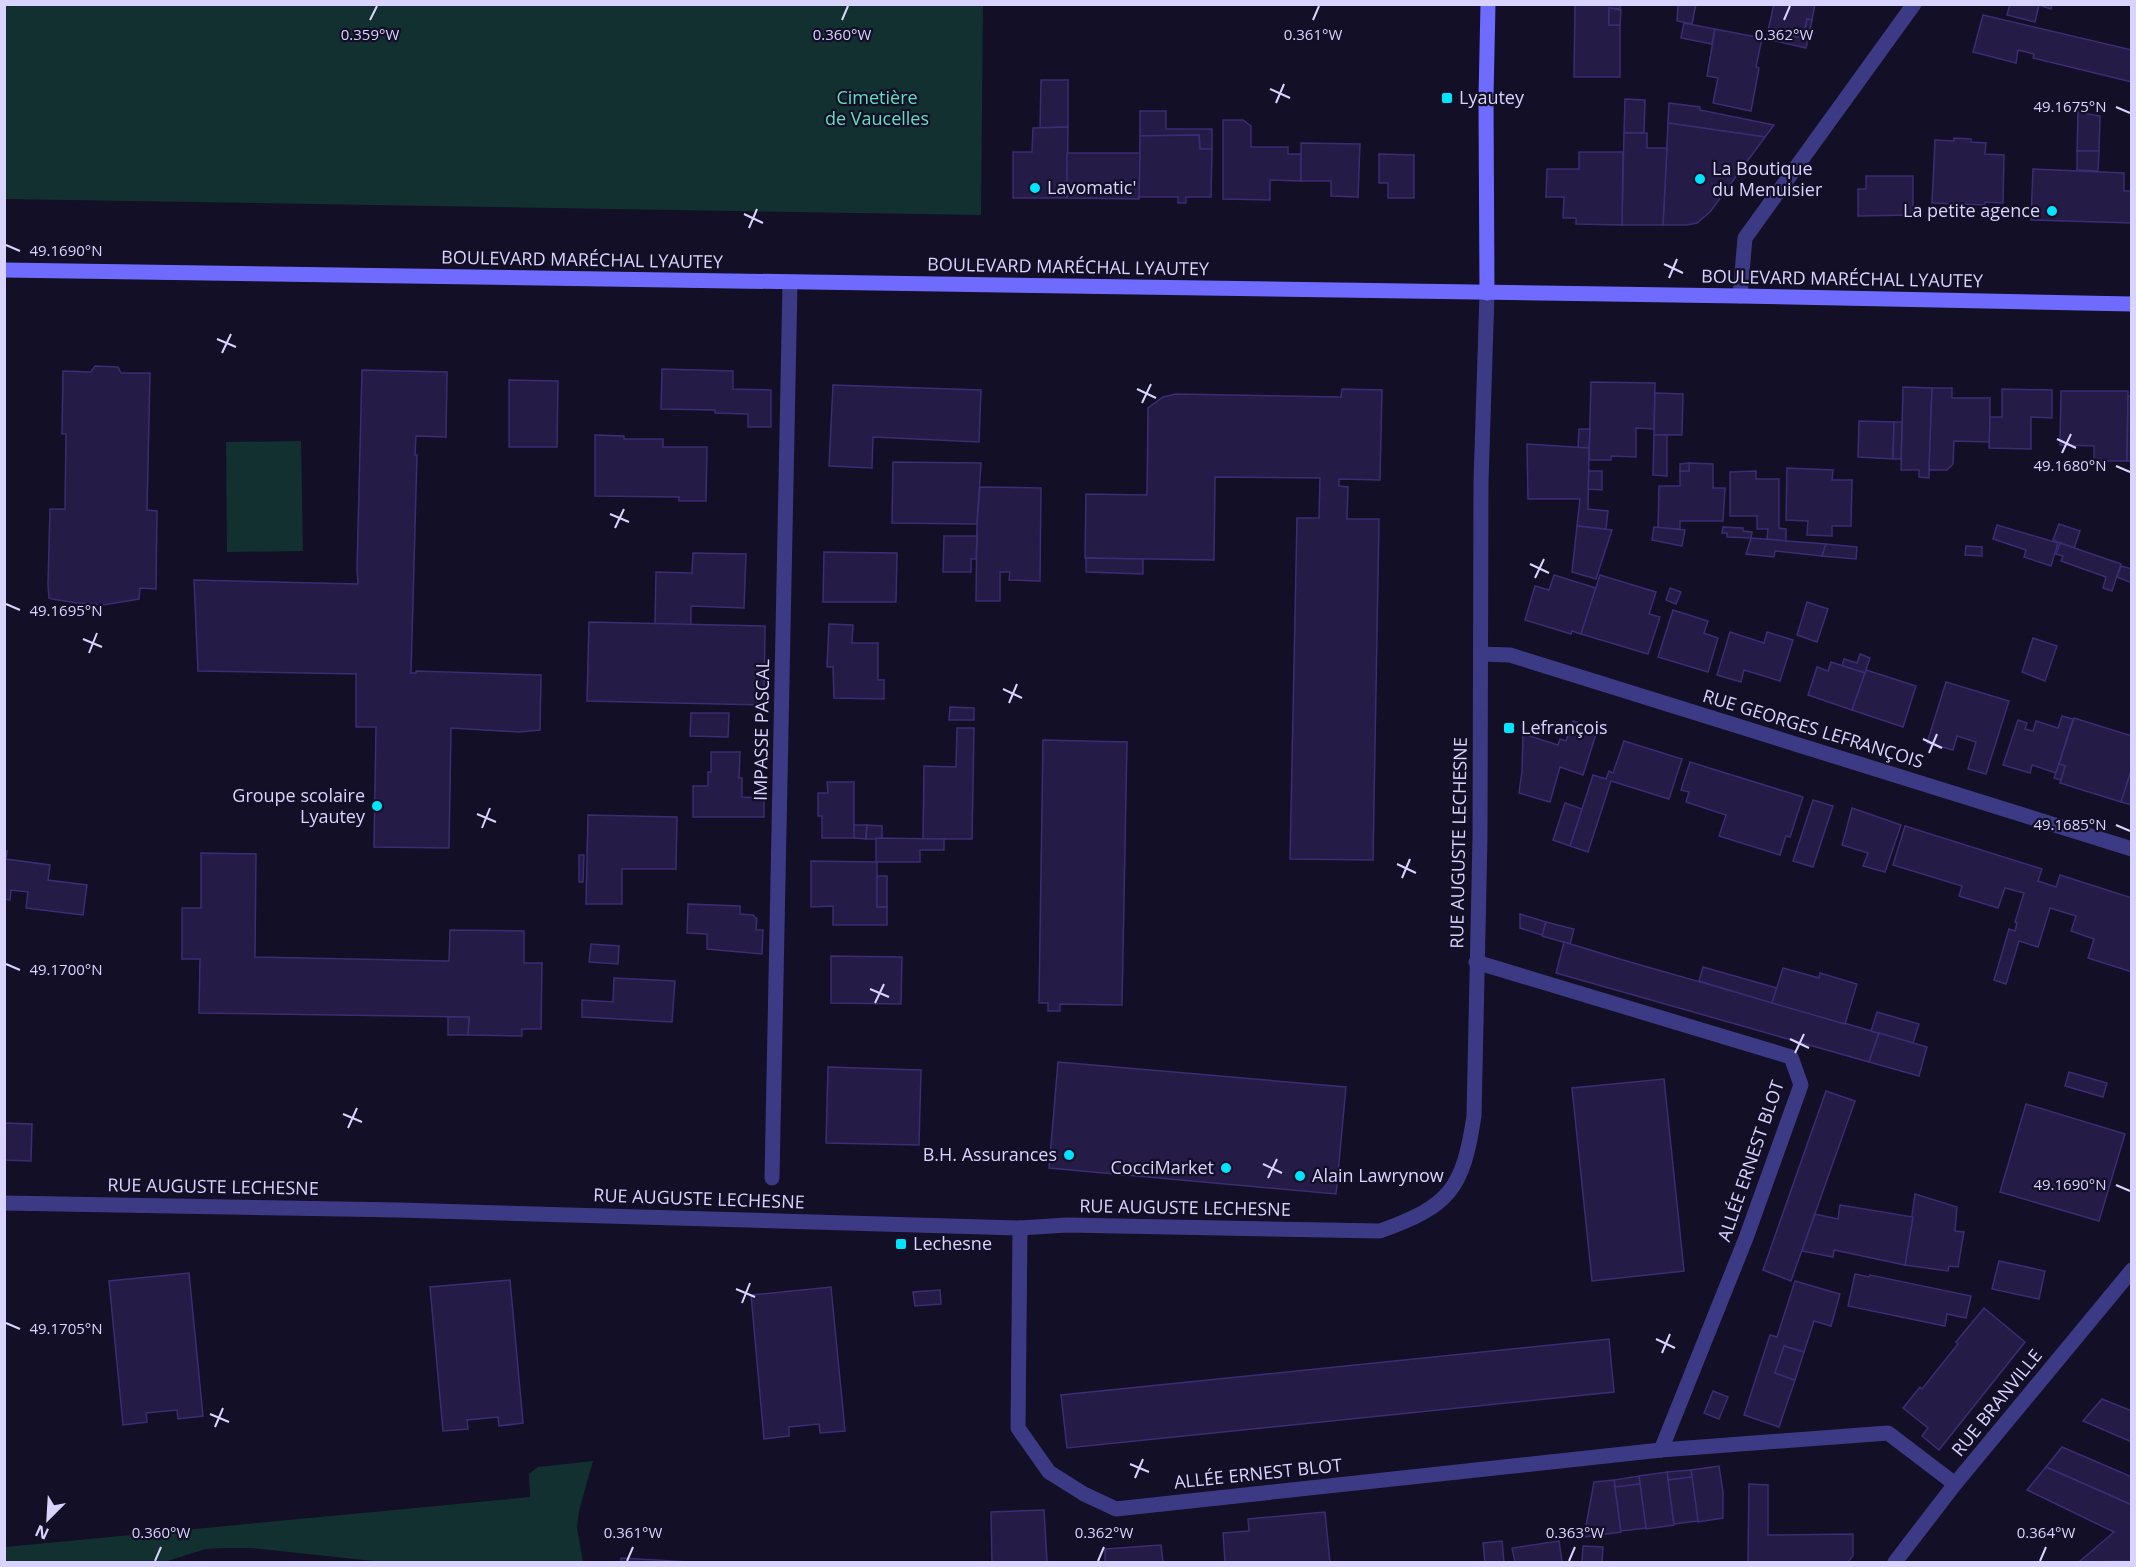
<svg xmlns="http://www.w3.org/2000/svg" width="2136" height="1567" font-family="'Open Sans',sans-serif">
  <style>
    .green { fill: #12302f }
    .building { fill: #241b47; stroke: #3b2d73; stroke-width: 1.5 }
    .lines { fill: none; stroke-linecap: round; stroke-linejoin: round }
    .minor { stroke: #3d3a85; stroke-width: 15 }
    .tertiary { stroke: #3d3a85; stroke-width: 15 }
    .secondary { stroke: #6f6bff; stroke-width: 15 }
    .ticks { fill: none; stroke: #d9d4ff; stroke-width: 2 }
    .poi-dot { fill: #00e5ff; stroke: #130f26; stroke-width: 2 }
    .labels { text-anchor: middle; stroke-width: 4.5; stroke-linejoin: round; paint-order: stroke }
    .park-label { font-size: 18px; fill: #5fe0c0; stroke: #130f26 }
    .poi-label { font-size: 18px; fill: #d9d4ff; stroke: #130f26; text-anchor: start }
    .street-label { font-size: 18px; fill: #d9d4ff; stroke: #130f26 }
    .ticks-label { font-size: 15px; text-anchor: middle; fill: #d9d4ff; stroke: #130f26; stroke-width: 4.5; stroke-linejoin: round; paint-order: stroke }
  </style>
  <rect width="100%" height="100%" fill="#130f26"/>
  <g class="green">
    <path d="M5,4L983,5L981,215L5,199Z"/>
    <path d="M301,441L303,551L227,552L226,442Z"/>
    <path d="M593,1461L579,1511L577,1528L583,1562H383L252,1548H223L206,1549L164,1562H5V1547L530,1497L529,1474L538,1467Z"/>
  </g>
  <g class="building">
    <path d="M1575,4H1621L1620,9L1609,8V25H1620V77H1574Z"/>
    <path d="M1678,4H1696L1692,24L1677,21Z"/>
    <path d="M1774,4H1815L1812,20L1807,19L1803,38L1768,31Z"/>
    <path d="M2010,4H2052L2051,9L2039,5L2035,22L2007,15Z"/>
    <path d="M1609,8L1621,10L1620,25H1609Z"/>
    <path d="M1983,15L2132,50V82L2033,58L2034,54L2018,50L2016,63L1973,52Z"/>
    <path d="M1807,19L1812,20L1806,48L1767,39L1768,31L1803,38Z"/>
    <path d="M1684,23L1715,29L1712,44L1681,38Z"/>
    <path d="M1715,29L1762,38L1756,67L1759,68L1751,111L1713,103L1718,78L1707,76Z"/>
    <path d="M1041,80H1068V127L1040,128Z"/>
    <path d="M1625,99L1645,100L1644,133H1624Z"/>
    <path d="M1669,103L1700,107V110L1774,125L1765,137L1668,123Z"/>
    <path d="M1140,111H1166V129H1212V149H1200L1199,135L1140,136Z"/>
    <path d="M2078,112L2100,116L2099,151H2077Z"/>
    <path d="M1223,120H1243L1251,126V147H1288V154H1301V181L1270,180V200L1223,199Z"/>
    <path d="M1668,123L1765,137L1710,212L1697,223L1687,225H1663Z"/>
    <path d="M1068,127L1067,198H1013V152H1032L1033,128Z"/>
    <path d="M1624,133H1647V148H1667L1663,225H1622Z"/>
    <path d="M1199,135L1200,149H1212L1211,197H1186V203H1178V197H1139L1140,136Z"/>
    <path d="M1954,138L1971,139V142L1986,143L1985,154L2004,155L2003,203L1985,202V205L1932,203L1935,140L1954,141Z"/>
    <path d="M1301,143L1360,144L1358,197L1331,196V181H1301Z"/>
    <path d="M2077,151H2099L2098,171L2077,170Z"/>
    <path d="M1579,152H1623L1622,225L1576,224V218H1563L1564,197H1546L1547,169H1579Z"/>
    <path d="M1067,153H1140L1139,199L1067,198Z"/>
    <path d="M1379,154L1414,155V198H1388V183H1379Z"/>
    <path d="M2033,169L2124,173V191H2132V223L2031,220Z"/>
    <path d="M1866,176H1913V215L1858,216V189H1866Z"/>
    <path d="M95,366L118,367L121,373H150L147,510L157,511L156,589L140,588L139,599L103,605L77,603L52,599L49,598L48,585L50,509H65L66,434H62L63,371L91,372Z"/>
    <path d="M662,369L733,371V389L771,390V427H748V414L715,413V410L661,409Z"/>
    <path d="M362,370L447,372L446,437L416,436L415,455H417L411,673H416V671L541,675L540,730L519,732L451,728L449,848L374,847L376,727H356V674L198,671L194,580L358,584L357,569Z"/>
    <path d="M509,380L558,381L557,447H509Z"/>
    <path d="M1591,382L1655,383L1654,429L1636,428V457L1611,456V460H1589Z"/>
    <path d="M833,385L981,390L979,442L873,437L872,468L829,466Z"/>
    <path d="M1903,387L1932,388L1929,478L1919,477V470H1901Z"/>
    <path d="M1932,388H1952V398H1990V442L1954,441L1953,464L1947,470H1929Z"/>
    <path d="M1342,389L1382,390L1380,480L1339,479V486L1348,487L1347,519H1379L1373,860L1290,859L1297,518H1319L1320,478L1215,477L1214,560L1085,558L1086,494L1147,495L1148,408L1163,397L1176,394L1341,397Z"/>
    <path d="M2002,389L2052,390V418L2031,417V449L1989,448L1990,417H2002Z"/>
    <path d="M2061,391H2128L2127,461H2094V446L2060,445Z"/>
    <path d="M1655,393L1683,394L1682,435H1654Z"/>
    <path d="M2128,396H2132V461H2127Z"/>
    <path d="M1859,421L1894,422L1893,459L1858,457Z"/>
    <path d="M1894,422H1902L1901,459H1893Z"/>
    <path d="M1579,429H1590L1589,448H1578Z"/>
    <path d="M595,435L624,436V439H663V447H707L706,501H679V497L595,496Z"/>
    <path d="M1654,435H1667V476L1653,475Z"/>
    <path d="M1527,444L1589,448L1588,509L1608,511L1606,529L1577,526L1580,499H1528Z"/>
    <path d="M893,462L981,463L977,524L892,523Z"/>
    <path d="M1689,463L1713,464V488H1725L1723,521H1680V529L1658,528L1659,486H1680V471H1689Z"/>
    <path d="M1689,463V471H1680V464Z"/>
    <path d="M1787,468L1833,470L1832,480H1852L1851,526H1832V536L1807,535L1808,521L1786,520Z"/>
    <path d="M1589,471H1602V490L1588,489Z"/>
    <path d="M1756,471V479H1779V528L1786,529V541L1767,539L1768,529H1757V516H1730V472Z"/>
    <path d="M980,487L1041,488L1040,581L1009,580L1010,572H1000V601H976L977,524Z"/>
    <path d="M2059,524L2080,531L2074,548L2053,540Z"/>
    <path d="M1997,525L2058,543L2051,566L2024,557L2026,550L1993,539Z"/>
    <path d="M1577,526L1612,530L1596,579L1572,572Z"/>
    <path d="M1654,527L1685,530L1682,546L1652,540Z"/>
    <path d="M1723,527L1743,528V531L1752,532L1751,538L1727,537V533H1722Z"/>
    <path d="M944,536H977L976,559H971V572H943Z"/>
    <path d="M1751,538L1826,544L1822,556L1775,551L1774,557L1746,554Z"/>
    <path d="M2060,543L2121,564L2112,591L2103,588L2106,577L2061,561L2063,556L2056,554Z"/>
    <path d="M1826,544L1857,547L1856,559L1822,556Z"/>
    <path d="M1966,546L1982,547V556L1965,555Z"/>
    <path d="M824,552L897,553L896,602H823Z"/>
    <path d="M693,553L746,554L744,608L691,606V625L655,624L656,572L692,573Z"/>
    <path d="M1086,558L1143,559V574L1086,572Z"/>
    <path d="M2121,566L2132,569V583L2117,577Z"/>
    <path d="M1554,575L1596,588L1581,634L1572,631L1571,634L1525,620L1535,586L1549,590Z"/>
    <path d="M1600,575L1656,592L1649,614L1660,617L1648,654L1581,634Z"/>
    <path d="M1670,588L1681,592L1676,604L1666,600Z"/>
    <path d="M1807,602L1828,609L1817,642L1797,635Z"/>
    <path d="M1673,610L1708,621L1704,633L1718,638L1708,672L1658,657Z"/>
    <path d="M589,622L765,626L764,705L587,701Z"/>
    <path d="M829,624L853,625L852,643H878V680H884V699L834,698L833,667H827Z"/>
    <path d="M1730,632L1764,643L1767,632L1793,640L1780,681L1744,670L1741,682L1717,675Z"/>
    <path d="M2033,638L2057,646L2045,681L2022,672Z"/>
    <path d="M1860,654L1870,658L1865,673L1842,666L1844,659L1857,663Z"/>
    <path d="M1831,662L1865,673L1852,710L1808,695L1817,667L1828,671Z"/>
    <path d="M1866,670L1916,686L1903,727L1852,710Z"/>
    <path d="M1946,682L2009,701L1986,774L1968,769L1976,742L1957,736L1953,750L1927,743Z"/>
    <path d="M950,707L974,708V720H949Z"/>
    <path d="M691,713H729L728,737L690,736Z"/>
    <path d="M2062,716L2073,719L2056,773L2032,765L2030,773L2003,765L2018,720L2027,723L2025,729L2033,731L2036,721L2058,728Z"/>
    <path d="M2074,718L2132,736V768L2121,802L2060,783L2065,766L2059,764Z"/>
    <path d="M1573,721L1598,728L1583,775L1560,767L1550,802L1519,793L1522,771L1523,734L1558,745L1560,739L1566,741Z"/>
    <path d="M957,728H974L972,839H923L924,766L956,767Z"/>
    <path d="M1043,740L1127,742L1122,1005L1060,1004V1011H1048V1003H1039Z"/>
    <path d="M1624,741L1682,759L1669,799L1611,781L1588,852L1570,846L1593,775L1606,779L1609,771L1613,773Z"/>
    <path d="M711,752H740L739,778H742V797L764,798V817H693V786H708V772H711Z"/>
    <path d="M1690,762L1803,797L1790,837L1786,836L1780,855L1719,836L1726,815L1686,802L1689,792L1681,790Z"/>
    <path d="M2059,764L2065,766L2061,780L2054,778Z"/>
    <path d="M2132,768V805L2121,802Z"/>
    <path d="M827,782H854V838H822V816H818V793H828Z"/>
    <path d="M1813,800L1833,806L1813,867L1793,861Z"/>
    <path d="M1565,803L1582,809L1570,846L1553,840Z"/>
    <path d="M1852,808L1901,825L1885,872L1863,866L1868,853L1842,845Z"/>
    <path d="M588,815L677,817L676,869H622V904H586Z"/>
    <path d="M854,825H867L866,839L854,838Z"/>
    <path d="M867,825L882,826V839H866Z"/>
    <path d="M1905,826L2042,869L2038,881L2056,887L2060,875L2132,898V972L2088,958L2094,939L2071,931L2076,916L2050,908L2038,947L2019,941L2006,984L1994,980L2009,929L2015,931L2017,923L2015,922L2024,893L2005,888L1998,908L1959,896L1962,886L1893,865Z"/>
    <path d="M876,838L944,839V850H920V862H876Z"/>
    <path d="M4,850L7,851L6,859L50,865L48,880L87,885L83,915L26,908L28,892L11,890L10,900L4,899Z"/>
    <path d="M201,853L256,854L255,957L449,961L450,930L524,931V963H542L541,1029H522V1036L468,1035L469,1017L199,1013L200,959H182V908H201Z"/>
    <path d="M579,855H584L583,882H579Z"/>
    <path d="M811,861L877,862V907H887V925H833V906L811,907Z"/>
    <rect x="877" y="876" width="10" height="31"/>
    <path d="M688,904L740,906V914L753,915L757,919L756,930H763L762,954L707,949V934L687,933Z"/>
    <path d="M1520,914L1546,922L1542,935L1520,928Z"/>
    <path d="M1546,922L1574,929L1570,944L1542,936Z"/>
    <path d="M1564,942L1623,960L1879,1033L1869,1062L1556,973Z"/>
    <path d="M591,944L619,946L618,964L589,962Z"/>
    <path d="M831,956L902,957L901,1004L831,1003Z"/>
    <path d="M1703,967L1777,988L1772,1003L1699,981Z"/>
    <path d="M1783,968L1819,978L1820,973L1857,984L1845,1024L1772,1003Z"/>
    <path d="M614,978L675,981L672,1022L582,1017V1000L613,1002Z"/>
    <path d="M1877,1012L1919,1024L1913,1043L1871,1031Z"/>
    <path d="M448,1017H469L468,1035H448Z"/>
    <path d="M1879,1033L1927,1047L1919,1076L1869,1062Z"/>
    <path d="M1058,1062L1346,1087L1336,1194L1049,1168Z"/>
    <path d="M828,1067L921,1070L919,1145L826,1143Z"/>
    <path d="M2069,1072L2107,1083L2103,1097L2065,1086Z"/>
    <path d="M1664,1079L1684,1271L1592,1281L1572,1088Z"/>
    <path d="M1826,1091L1855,1101L1791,1281L1763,1270Z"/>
    <path d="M2026,1104L2125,1134L2099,1221L2000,1192Z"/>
    <path d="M4,1123L32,1124L31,1161L4,1160Z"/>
    <path d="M1915,1194L1957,1207L1955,1231L1964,1232L1958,1267L1949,1266L1948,1271L1905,1265Z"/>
    <path d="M1840,1205L1913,1217L1905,1265L1834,1250L1833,1257L1802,1251L1815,1214L1838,1219Z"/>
    <path d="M1999,1261L2045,1271L2039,1299L1992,1289Z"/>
    <path d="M189,1273L203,1416L178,1419L177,1410L146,1413L147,1422L123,1425L109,1281Z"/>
    <path d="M1855,1274L1869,1277L1870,1275L1971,1296L1966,1318L1947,1314L1945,1326L1848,1306Z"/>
    <path d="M510,1280L523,1423L499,1426L498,1417L467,1420L468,1429L443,1431L430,1287Z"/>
    <path d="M1795,1281L1840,1294L1831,1326L1814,1321L1804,1352L1784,1346L1775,1373L1795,1380L1779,1427L1744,1415L1770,1335L1777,1337Z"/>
    <path d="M831,1287L845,1431L820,1433L819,1424L789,1427V1436L764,1439L751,1295Z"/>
    <path d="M940,1290L941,1304L915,1306L913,1292Z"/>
    <path d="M1984,1308L2025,1342L1939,1450L1922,1436L1928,1428L1903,1408L1920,1387L1922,1389L1958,1344L1956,1342Z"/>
    <path d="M1609,1339L1614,1392L1067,1448L1061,1395Z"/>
    <path d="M1784,1346L1804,1352L1795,1380L1775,1373Z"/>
    <path d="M1713,1391L1728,1397L1719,1419L1704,1413Z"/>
    <path d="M2102,1399L2132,1411V1442L2083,1421Z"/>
    <path d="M2062,1447L2132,1477V1505L2046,1467Z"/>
    <path d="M1719,1466L1723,1492V1518L1698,1522L1691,1470Z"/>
    <path d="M2046,1467L2132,1505V1561L2079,1562L2114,1532L2027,1490Z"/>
    <path d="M1691,1470L1692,1477L1668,1480L1667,1472Z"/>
    <path d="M1667,1472L1674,1525L1646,1529L1639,1476Z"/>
    <path d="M1639,1476L1640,1484L1615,1487L1614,1480Z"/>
    <path d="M1692,1477L1698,1521L1674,1524L1668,1480Z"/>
    <path d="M1614,1480L1621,1532L1584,1537L1594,1482Z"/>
    <path d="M1640,1484L1646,1528L1621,1531L1615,1487Z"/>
    <path d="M1749,1484L1768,1485V1535L1853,1534V1556L1848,1562H1748Z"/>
    <path d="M1044,1510L1047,1562H992L991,1512Z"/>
    <path d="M1325,1512L1330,1562H1225L1223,1533L1249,1531L1248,1519Z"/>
    <path d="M1502,1541L1504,1562H1485L1483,1543Z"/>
    <path d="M1559,1541L1562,1562H1515L1512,1548Z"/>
    <path d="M1161,1545L1163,1562H1105V1549Z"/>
    <path d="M1583,1546L1603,1547L1602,1562H1582Z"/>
    <path d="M621,1558L689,1562H621Z"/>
  </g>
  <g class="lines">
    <g class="minor">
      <path d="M1481,654L1510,655L2132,849"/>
      <path d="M772,1178L790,283"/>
      <path d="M1020,1228L1018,1428L1049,1472L1084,1494L1116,1509L1661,1450L1746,1238L1801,1085L1791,1057L1476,962"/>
      <path d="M1661,1450L1888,1433L1955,1484"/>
      <path d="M1895,1562L1955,1484L2132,1270"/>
    </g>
    <g class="tertiary">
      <path d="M1740,296L1745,238L1914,4"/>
      <path d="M4,1203L399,1210L1020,1228L1067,1225L1380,1231C1450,1206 1463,1189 1474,1116L1480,837L1481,482L1487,293"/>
    </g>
    <g class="secondary">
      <path d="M4,270L1740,296L2132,304"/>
      <path d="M1487,293L1486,97L1488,4"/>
    </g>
  </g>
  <path class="ticks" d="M370,20L377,6M842,20L848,6M1313,20L1319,6M1784,20L1790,6M1270,89L1290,98M1276,103L1284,84M2116,107L2130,113M744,214L763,223M749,228L757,209M6,245L20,251M1664,264L1683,273M1669,278L1677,259M217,339L236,347M222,353L231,334M1137,389L1156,398M1142,403L1151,384M2057,439L2076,448M2062,453L2071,434M2116,466L2130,472M610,514L629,522M615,528L624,509M1530,564L1549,573M1535,578L1544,559M6,604L20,610M83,639L102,647M89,653L97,633M1003,689L1022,698M1009,703L1017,684M1923,739L1942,748M1929,753L1937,734M477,814L496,822M2116,825L2130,831M482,828L490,808M1397,864L1416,873M1402,878L1410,859M6,964L20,970M870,989L889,997M875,1003L884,984M1790,1039L1809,1048M1795,1053L1804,1034M343,1114L362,1122M348,1128L357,1108M1263,1164L1282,1173M1268,1178L1277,1159M2116,1185L2130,1191M736,1289L755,1297M742,1303L750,1283M6,1323L20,1329M1656,1339L1675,1348M1662,1353L1670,1334M210,1414L229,1422M215,1427L223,1408M1130,1464L1149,1472M1135,1478L1143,1459M155,1561L161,1547M627,1561L633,1547M1098,1561L1104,1547M1569,1561L1575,1547M2040,1561L2046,1547"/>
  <g class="poi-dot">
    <rect x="1441" y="92" width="12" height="12" rx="3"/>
    <circle cx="1700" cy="179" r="6"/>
    <circle cx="1035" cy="188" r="6"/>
    <circle cx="2052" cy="211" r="6"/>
    <rect x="1503" y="722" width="12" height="12" rx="3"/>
    <circle cx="377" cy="806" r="6"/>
    <circle cx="1069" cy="1155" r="6"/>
    <circle cx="1226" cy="1168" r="6"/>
    <circle cx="1300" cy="1176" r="6"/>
    <rect x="895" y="1238" width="12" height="12" rx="3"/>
  </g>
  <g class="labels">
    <g class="park-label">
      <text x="877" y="104">Cimetière<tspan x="877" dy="21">de Vaucelles</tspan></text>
    </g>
    <g class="poi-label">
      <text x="1459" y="104">Lyautey</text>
      <text x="1712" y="175">La Boutique<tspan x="1712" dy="21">du Menuisier</tspan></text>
      <text x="1047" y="194">Lavomatic'</text>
      <text x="2040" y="217" text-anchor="end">La petite agence</text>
      <text x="1521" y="734">Lefrançois</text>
      <text x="365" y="802" text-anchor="end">Groupe scolaire<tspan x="365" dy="21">Lyautey</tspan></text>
      <text x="1057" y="1161" text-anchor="end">B.H. Assurances</text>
      <text x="1214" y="1174" text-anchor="end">CocciMarket</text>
      <text x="1312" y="1182">Alain Lawrynow</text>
      <text x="913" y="1250">Lechesne</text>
    </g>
    <g class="street-label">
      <text transform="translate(582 260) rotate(1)" y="6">BOULEVARD MARÉCHAL LYAUTEY</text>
      <text transform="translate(1068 267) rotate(1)" y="6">BOULEVARD MARÉCHAL LYAUTEY</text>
      <text transform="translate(1842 279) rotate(1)" y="6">BOULEVARD MARÉCHAL LYAUTEY</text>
      <text transform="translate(1813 729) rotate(17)" y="6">RUE GEORGES LEFRANÇOIS</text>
      <text transform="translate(762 730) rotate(-89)" y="6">IMPASSE PASCAL</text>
      <text transform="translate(1459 843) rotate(-89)" y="6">RUE AUGUSTE LECHESNE</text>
      <text transform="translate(1751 1161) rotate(-71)" y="6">ALLÉE ERNEST BLOT</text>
      <text transform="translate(213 1187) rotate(1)" y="6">RUE AUGUSTE LECHESNE</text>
      <text transform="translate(699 1199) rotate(2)" y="6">RUE AUGUSTE LECHESNE</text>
      <text transform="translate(1185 1208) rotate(1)" y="6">RUE AUGUSTE LECHESNE</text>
      <text transform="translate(1997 1403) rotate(-51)" y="6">RUE BRANVILLE</text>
      <text transform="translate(1258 1474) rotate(-6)" y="6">ALLÉE ERNEST BLOT</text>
    </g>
  </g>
  <g class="ticks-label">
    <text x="370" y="40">0.359°W</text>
    <text x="842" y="40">0.360°W</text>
    <text x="1313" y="40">0.361°W</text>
    <text x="1784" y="40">0.362°W</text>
    <text x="2070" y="112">49.1675°N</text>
    <text x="66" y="256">49.1690°N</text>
    <text x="2070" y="471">49.1680°N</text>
    <text x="66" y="616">49.1695°N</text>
    <text x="2070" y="830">49.1685°N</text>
    <text x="66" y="975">49.1700°N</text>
    <text x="2070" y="1190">49.1690°N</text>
    <text x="66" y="1334">49.1705°N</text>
    <text x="161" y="1538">0.360°W</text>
    <text x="633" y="1538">0.361°W</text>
    <text x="1104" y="1538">0.362°W</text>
    <text x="1575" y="1538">0.363°W</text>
    <text x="2046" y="1538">0.364°W</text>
  </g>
  <rect width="2136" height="1567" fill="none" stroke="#d9d4ff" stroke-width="12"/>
  <g transform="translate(48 1519) rotate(204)" stroke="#130f26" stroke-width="4.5" paint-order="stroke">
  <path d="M0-4.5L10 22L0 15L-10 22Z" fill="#d9d4ff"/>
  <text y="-9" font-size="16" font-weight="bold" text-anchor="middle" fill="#d9d4ff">N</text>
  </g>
</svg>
